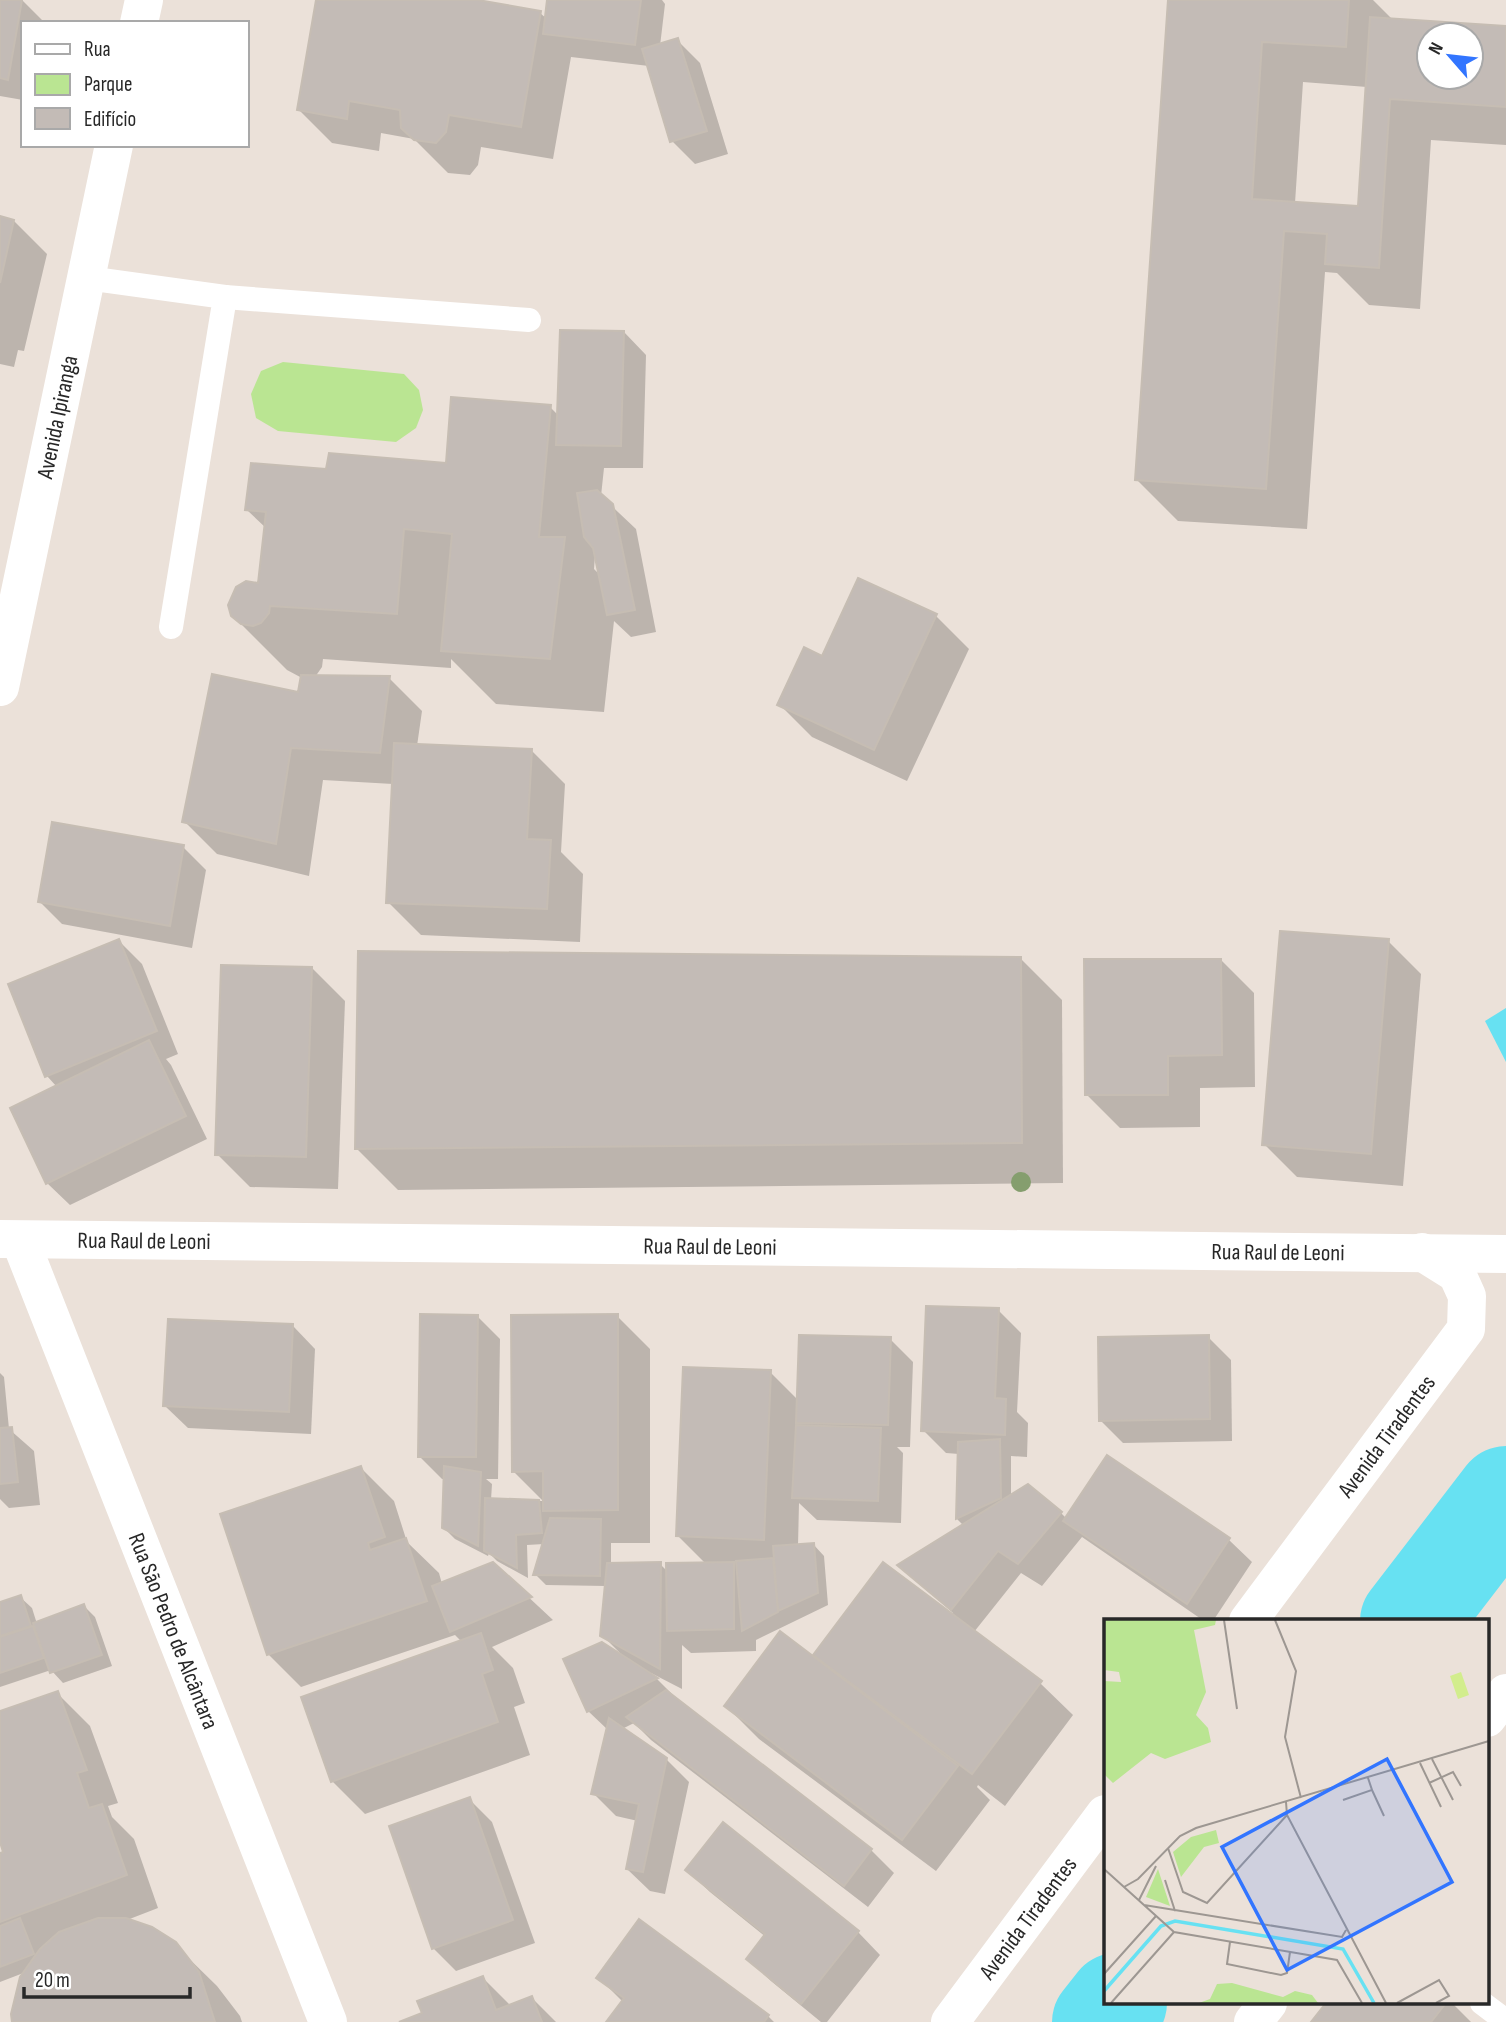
<svg xmlns="http://www.w3.org/2000/svg" width="1506" height="2022" font-family="'Sofia Sans Condensed',sans-serif">
  <style>
    .green { fill: #bae592 }
    .water { fill: #67e1f2 }
    .shadow { fill: #0003; fill-rule: evenodd }
    .lines { fill: none; stroke-linecap: round; stroke-linejoin: round }
    .river { stroke: #67e1f2; stroke-width: 100 }
    .building { fill: #c3bbb6; stroke: #c6bdb3; stroke-width: 2; fill-rule: evenodd }
    .service { stroke: #fff; stroke-width: 24 }
    .minor { stroke: #fff; stroke-width: 38 }
    .secondary { stroke: #fff; stroke-width: 38 }
    .tree { fill: #859e6e }
    .labels { text-anchor: middle; stroke-width: 7; stroke-linejoin: round; paint-order: stroke }
    .street-label { font-size: 23px; fill: #282828; stroke: #fff }
    .inset-river { fill: none; stroke: #67e1f2; stroke-width: 3.5 }
    .inset-road { fill: none; stroke: #9d9792; stroke-width: 2 }
    .view { fill: #3275ff; fill-opacity: 0.15; stroke: #3275ff; stroke-width: 3.5 }
    .inset-edge { fill: none; stroke: #282828; stroke-width: 3.5 }
  </style>
  <rect width="100%" height="100%" fill="#ebe1d9"/>
  <path class="green" d="M283,362L404,374L419,390L423,410L416,428L396,442L278,431L256,418L251,394L261,371Z"/>
  <path class="water" d="M1506,1008V1062L1485,1021Z"/>
  <g class="shadow">
    <path d="M0,0H22L45,23H23V100L0,96Z"/>
    <path d="M318,0H467L540,13L547,19L549,0H662L665,4L660,46L677,40L700,63L728,154L695,164L672,141L649,66L571,57L553,159L481,147L478,165L470,175L448,173L414,139L381,133L379,151L332,143L299,110Z"/>
    <path d="M1170,0H1373L1392,19L1506,27V145L1431,140L1420,309L1369,305L1337,273L1325,272L1307,529L1178,521L1136,479ZM1429,35H1471V77H1429ZM1303,82L1367,87L1359,208L1295,203Z"/>
    <path d="M0,216L14,221L47,254L24,351L18,350L14,367L0,364Z"/>
    <path d="M624,332L646,355L643,468H604L601,496L636,529L656,632L631,637L614,621L604,712L496,704L451,659V668L323,659L322,667L315,677L389,678L422,711L417,746L532,751L565,784L561,852L583,874L580,942L421,935L388,902L393,784L323,780L309,876L217,854L184,821L299,694L302,678L287,670L232,615L259,585L266,528L247,510L328,471L448,465L550,407L559,416ZM595,555L601,576L594,569Z"/>
    <path d="M936,616L969,649L907,781L812,737L779,704L823,658Z"/>
    <path d="M183,847L206,870L192,948L62,924L40,902Z"/>
    <path d="M119,941L142,964L178,1054L166,1059L171,1065L207,1139L70,1205L47,1183L57,1087L47,1076Z"/>
    <path d="M1388,941L1421,974L1403,1186L1297,1177L1264,1144Z"/>
    <path d="M1020,958L1062,1000L1063,1183L398,1190L357,1149Z"/>
    <path d="M1221,960L1254,993L1255,1087L1200,1088V1127L1120,1128L1087,1095Z"/>
    <path d="M312,968L345,1001L338,1189L250,1187L217,1154Z"/>
    <path d="M998,1310L1021,1333L1017,1412L1028,1423L1027,1457L1011,1456V1497L1061,1513L1067,1519L1108,1458L1229,1540L1252,1562L1213,1621H1204L1082,1537L1042,1586L1021,1573L974,1632L1040,1683L1073,1715L1005,1806L978,1785L977,1787L990,1800L936,1871L759,1739L726,1706L812,1658L883,1564L951,1616L953,1613L900,1565L964,1526L957,1519L959,1454L946,1453L923,1430Z"/>
    <path d="M477,1316L500,1339L498,1479H486L492,1484L491,1500L543,1501L514,1472L617,1316L650,1349V1543H611V1565L660,1564L668,1572L706,1564L678,1536L770,1372L799,1401L890,1339L913,1362L910,1447H897L903,1453L901,1523L817,1520L799,1503L798,1546L813,1544L824,1556L828,1605L756,1640V1651L691,1653L682,1645V1689L651,1673L679,1701L871,1850L894,1873L868,1907L651,1740L634,1723L622,1729L666,1759L689,1782L665,1894L650,1891L627,1869L638,1821L616,1816L593,1793L608,1730L588,1711L621,1654L602,1635L606,1586L546,1585L535,1574L544,1544L527,1545L528,1578L497,1561L489,1553L488,1556L455,1539L443,1527L445,1479H442L420,1457Z"/>
    <path d="M293,1326L315,1349L311,1434L188,1428L165,1406Z"/>
    <path d="M1208,1337L1231,1360L1232,1441L1123,1443L1100,1420Z"/>
    <path d="M0,1373L4,1377L9,1429L34,1451L40,1505L9,1508L0,1499Z"/>
    <path d="M361,1468L394,1501L407,1542L439,1573L442,1584L493,1564L553,1620L492,1647L513,1668L525,1703L514,1707L530,1755L365,1814L332,1781L462,1642L455,1635L301,1687L268,1654Z"/>
    <path d="M20,1597L32,1608L37,1624L84,1606L95,1617L112,1666L63,1683L51,1670L0,1687V1604Z"/>
    <path d="M57,1693L90,1726L118,1803L108,1806L112,1817L134,1839L158,1908L127,1920L174,1944L217,1986L240,2016L242,2022H13L26,1972L0,1982V1855L6,1853L0,1837V1713Z"/>
    <path d="M469,1799L492,1822L535,1943L456,1971L433,1948Z"/>
    <path d="M687,1870L858,1932L880,1955L827,2022H821L771,1981L748,1958L766,1937L710,1892Z"/>
    <path d="M598,1977L768,2016L774,2022H608L623,2002Z"/>
    <path d="M483,1978L511,2006L532,1998L556,2022H403L424,2014Z"/>
    <path d="M1328,2003H1452L1471,2022H1313Z"/>
  </g>
  <g class="lines">
    <g class="river">
      <path d="M1410,1621L1506,1496"/>
      <path d="M1102,2022L1117,2003"/>
    </g>
  </g>
  <g class="building">
    <path d="M0,0H22L8,80L0,78Z"/>
    <path d="M316,0H478L541,11L521,127L449,115L446,132L436,143L414,140L401,128L400,110L349,101L347,119L297,110Z"/>
    <path d="M547,0H641L635,45L543,34Z"/>
    <path d="M1168,0H1349L1346,47L1262,42L1252,199L1358,206L1370,17L1506,26V107L1390,99L1379,268L1325,264L1327,234L1284,231L1266,489L1135,480ZM1429,35H1471V77H1429Z"/>
    <path d="M678,38L707,131L670,142L642,49Z"/>
    <path d="M0,216L14,220L0,283Z"/>
    <path d="M560,330L624,331L621,446L556,445Z"/>
    <path d="M451,397L551,405L539,537H565L550,659L441,651L452,534L404,529L397,614L270,606L269,613L261,623L253,626L241,624L231,616L228,605L236,587L246,581L258,583L266,512L245,510L251,463L326,469L329,453L446,463Z"/>
    <path d="M597,490L613,504L635,610L607,615L593,548L584,537L577,493Z"/>
    <path d="M858,578L937,614L874,750L777,705L804,647L822,656Z"/>
    <path d="M212,674L298,692L301,675L390,676L380,753L291,748L276,844L182,822Z"/>
    <path d="M394,743L532,749L527,839L551,840L547,909L386,903Z"/>
    <path d="M52,822L184,845L170,926L38,902Z"/>
    <path d="M1280,931L1389,939L1371,1154L1262,1145Z"/>
    <path d="M119,939L157,1031L45,1077L8,984Z"/>
    <path d="M358,951L1021,957L1022,1143L355,1149Z"/>
    <path d="M1084,959H1221L1222,1055L1168,1056V1095H1085Z"/>
    <path d="M221,965L312,967L306,1157L215,1155Z"/>
    <path d="M149,1040L186,1116L46,1184L10,1108Z"/>
    <path d="M926,1306L999,1308L995,1398L1006,1399L1005,1435L921,1431Z"/>
    <path d="M420,1314L478,1315L476,1457H418Z"/>
    <path d="M618,1314V1510L543,1511V1471L512,1472L511,1315Z"/>
    <path d="M168,1319L293,1324L289,1412L163,1406Z"/>
    <path d="M799,1335L891,1337L888,1425L796,1423Z"/>
    <path d="M1209,1335L1210,1419L1099,1421L1098,1337Z"/>
    <path d="M683,1367L771,1370L764,1540L676,1536Z"/>
    <path d="M796,1425L881,1428L878,1501L792,1498Z"/>
    <path d="M12,1427L18,1482L0,1484V1428Z"/>
    <path d="M1000,1439L1001,1498L956,1519L958,1442Z"/>
    <path d="M1107,1455L1230,1538L1187,1604L1063,1521Z"/>
    <path d="M361,1466L385,1537L368,1543L370,1550L406,1538L427,1601L267,1655L220,1514Z"/>
    <path d="M444,1466L481,1472L478,1546L442,1528Z"/>
    <path d="M1028,1484L1062,1512L1018,1564L998,1551L951,1610L897,1565Z"/>
    <path d="M485,1498L539,1500L542,1533L516,1535L517,1568L484,1551Z"/>
    <path d="M550,1518L601,1519L600,1576L533,1575Z"/>
    <path d="M814,1543L818,1593L778,1611L773,1546Z"/>
    <path d="M773,1558L778,1612L742,1631L736,1561Z"/>
    <path d="M493,1562L532,1597L450,1632L432,1586Z"/>
    <path d="M661,1562L660,1669L600,1636L607,1563Z"/>
    <path d="M734,1562V1629L667,1631L666,1563Z"/>
    <path d="M883,1562L1042,1681L972,1774L813,1655Z"/>
    <path d="M21,1595L31,1626L0,1636V1602Z"/>
    <path d="M84,1604L102,1655L50,1673L33,1623Z"/>
    <path d="M33,1626L44,1658L0,1673V1637Z"/>
    <path d="M780,1631L958,1766L902,1840L724,1706Z"/>
    <path d="M481,1633L493,1670L482,1674L498,1722L331,1782L301,1697Z"/>
    <path d="M602,1642L658,1678L587,1712L563,1659Z"/>
    <path d="M666,1690L872,1849L844,1886L626,1717Z"/>
    <path d="M58,1691L87,1770L77,1773L89,1808L102,1804L127,1875L0,1922V1853L3,1852L0,1842V1711Z"/>
    <path d="M609,1718L667,1758L643,1872L626,1869L639,1804L591,1794Z"/>
    <path d="M470,1797L513,1920L432,1949L389,1826Z"/>
    <path d="M723,1822L859,1931L801,2004L746,1959L765,1934L685,1870Z"/>
    <path d="M20,1918L34,1954L0,1967V1926Z"/>
    <path d="M98,1918H126L152,1927L176,1942L199,1972L215,2022H12L11,2014L20,1977L40,1949L59,1932Z"/>
    <path d="M639,1919L769,2015L764,2022H606L624,1998L596,1978Z"/>
    <path d="M483,1976L496,2010L532,1996L542,2022H399L422,2013L417,2001Z"/>
    <path d="M1326,2003H1446L1431,2022H1311Z"/>
  </g>
  <g class="lines">
    <g class="service">
      <path d="M87,278L225,297L171,627"/>
      <path d="M225,297L529,320"/>
      <path d="M1482,2003L1506,2021"/>
    </g>
    <g class="minor">
      <path id="s1" d="M20,1240L328,2022"/>
      <path id="s2" d="M1248,1621L1466,1329L1467,1296L1457,1274L1422,1252"/>
      <path id="s3" d="M950,2022L1105,1814"/>
    </g>
    <g class="secondary">
      <path d="M139,23L144,0"/>
      <path id="s4" d="M0,687L114,145"/>
      <path id="s5" d="M0,1239L1506,1254"/>
      <path d="M1487,1718L1506,1693"/>
      <path d="M1253,2022L1268,2003"/>
    </g>
  </g>
  <circle class="tree" cx="1021" cy="1182" r="10"/>
  <g class="labels">
    <g class="street-label">
      <text dy="8" stroke="none"><textPath href="#s4" startOffset="276">Avenida Ipiranga</textPath></text>
      <text dy="8" stroke="none"><textPath href="#s5" startOffset="144">Rua Raul de Leoni</textPath></text>
      <text dy="8" stroke="none"><textPath href="#s5" startOffset="710">Rua Raul de Leoni</textPath></text>
      <text dy="8" stroke="none"><textPath href="#s5" startOffset="1278">Rua Raul de Leoni</textPath></text>
      <text dy="8" stroke="none"><textPath href="#s2" startOffset="231">Avenida Tiradentes</textPath></text>
      <text dy="8" stroke="none"><textPath href="#s1" startOffset="420">Rua São Pedro de Alcântara</textPath></text>
      <text dy="8" stroke="none"><textPath href="#s3" startOffset="130">Avenida Tiradentes</textPath></text>
    </g>
  </g>
  <g transform="translate(1104 1619)">
    <rect width="385" height="385" fill="#ebe1d9"/>
    <path d="M0,1H112L111,6L90,11L102,73L92,96L104,109L107,123L61,140L47,134L9,164L0,155V62L17,63L15,53L0,51ZM112,211L115,224L100,228L77,258L69,233L87,218ZM54,250L66,287L42,278ZM128,364L179,378L191,372L208,376L214,384H95L106,380L113,365Z" fill="#bae592"/>
    <path d="M357,53L365,76L354,80L346,57Z" fill="#d2ed8d"/>
    <path class="inset-river" d="M0,372L57,307L71,302L239,330L270,384"/>
    <path class="inset-road" d="M120,1L133,90M171,1L192,52L181,118L197,179M328,140L349,181M316,144L337,188M325,164L349,153L357,167M268,171L280,197M239,181L268,171L264,159M182,183L183,196L282,384M64,229L79,273L103,284L183,196M0,250L70,313L233,341L258,384M61,261L71,292M20,268L34,260L76,217L92,209L385,122M35,281L52,247M40,286L238,318L242,311M126,323L123,345L177,356L183,354L186,333M0,355L52,297M7,384L70,313M293,384L335,361L345,377L332,384"/>
    <path class="view" d="M283,140L348,263L183,351L118,228Z"/>
    <rect width="385" height="385" class="inset-edge"/>
  </g>
  <rect x="21" y="21" width="228" height="126" fill="#ffffff" stroke="#a9a9a9" stroke-width="2"/>
  <rect x="35" y="44" width="35" height="10" fill="#ffffff" stroke="#a9a9a9" stroke-width="2"/>
  <text x="84" y="56" font-size="21" fill="#282828">Rua</text>
  <rect x="35" y="74" width="35" height="21" fill="#bae592" stroke="#a9a9a9" stroke-width="2"/>
  <text x="84" y="91" font-size="21" fill="#282828">Parque</text>
  <rect x="35" y="108" width="35" height="21" fill="#c3bbb6" stroke="#a9a9a9" stroke-width="2"/>
  <text x="84" y="126" font-size="21" fill="#282828">Edifício</text>
  <g transform="translate(1450 56) rotate(298)"><circle r="33" fill="#ffffff" stroke="#a9a9a9" stroke-width="2"/>
  <path d="M0-5L12 26L0 18L-12 26Z" fill="#3275ff"/>
  <text y="-10" font-size="19" font-weight="bold" text-anchor="middle" fill="#282828">N</text>
  </g>
  <path d="M24 1987v10h166v-10" fill="none" stroke="#282828" stroke-width="3.5"/>
  <text x="35" y="1987" font-size="21" fill="#282828" stroke="#ffffff" stroke-width="5" paint-order="stroke">20 m</text>
</svg>
